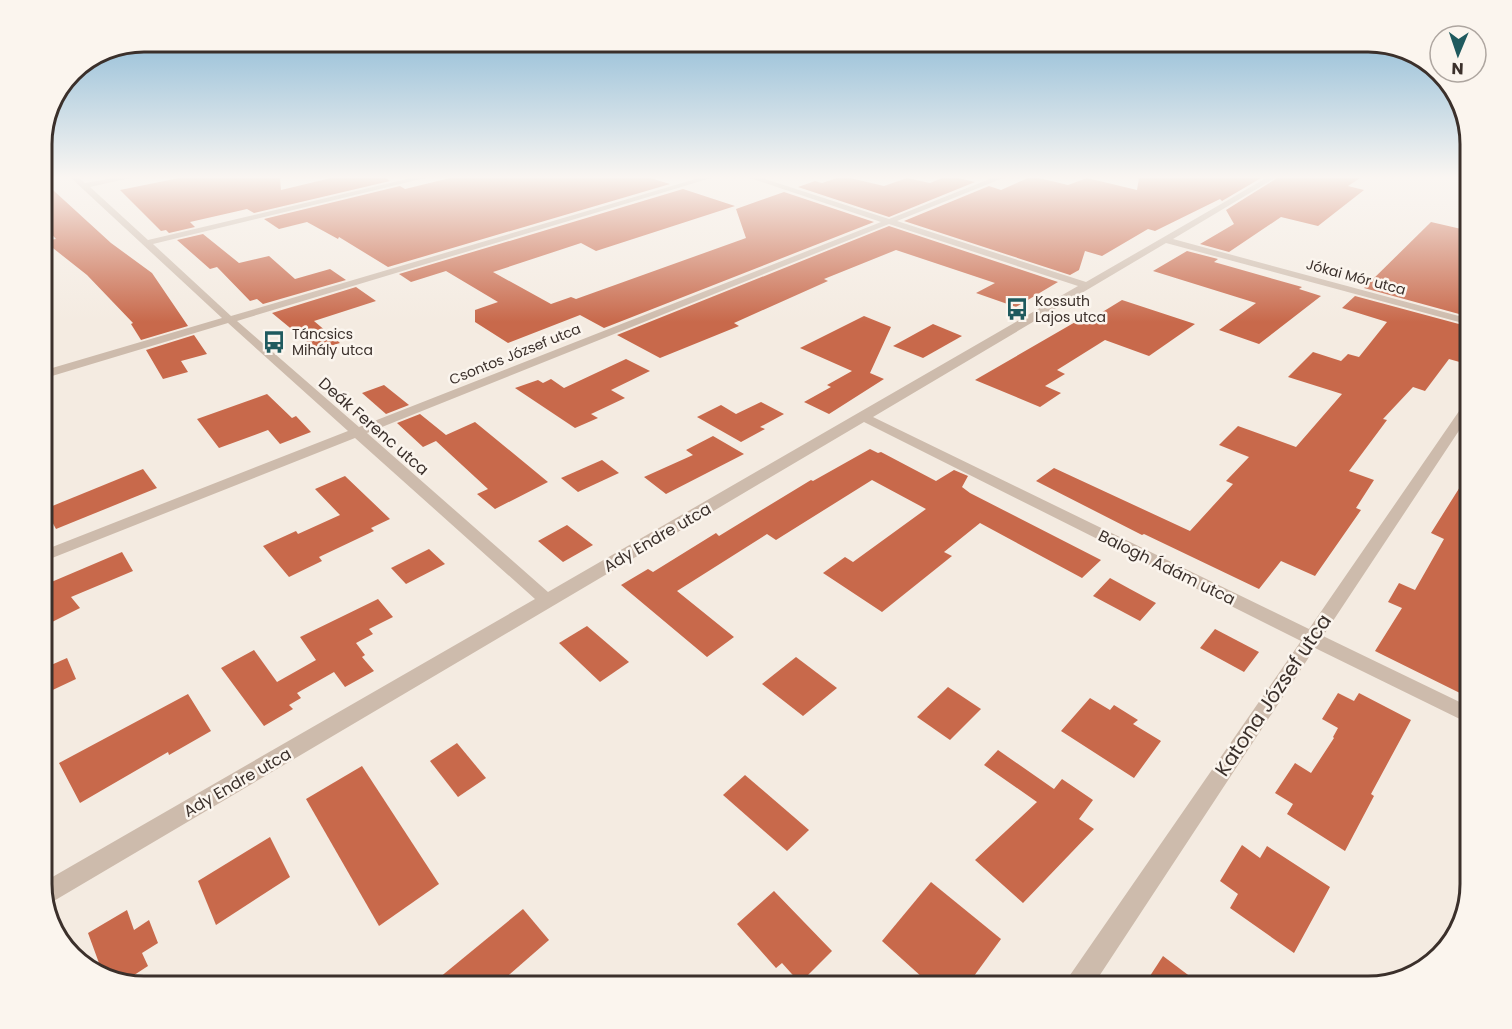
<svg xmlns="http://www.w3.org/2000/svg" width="1512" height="1029" font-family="Poppins,sans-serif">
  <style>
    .building { fill: #c8694b }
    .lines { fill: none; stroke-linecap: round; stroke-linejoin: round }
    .street { fill: #cdbbac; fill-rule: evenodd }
    .labels { text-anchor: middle; stroke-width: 5; stroke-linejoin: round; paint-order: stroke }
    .far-street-label { font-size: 14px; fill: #3b302b; stroke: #fbf5ee }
    .far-poi-label { font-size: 14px; fill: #3b302b; stroke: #fbf5ee; text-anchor: start }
    .street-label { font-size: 16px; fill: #3b302b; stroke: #fbf5ee }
    .near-street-label { font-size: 20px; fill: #3b302b; stroke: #fbf5ee }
    .rim { fill: none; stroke: #3b302b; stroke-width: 3 }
  </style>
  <rect width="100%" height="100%" fill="#f4ebe1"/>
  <g class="building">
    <path d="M179,178H280L281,190L331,178H386L390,181L254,213L247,209L190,222L195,227L169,233L166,230L161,231L120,190Z"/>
    <path d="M450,178H650L670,184L388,267L339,237L338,239L307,222L279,229L264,219L400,186L405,189Z"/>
    <path d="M837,178H850L884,186L907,178L930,183L942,178H958L975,182L889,217L798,187L815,181L822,183Z"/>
    <path d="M1028,178H1039L1068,185L1087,178L1137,190L1139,178H1261L1222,201L1220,199L1155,231L1148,229L1102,256L1085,251L1079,270L1070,275L904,221L989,186L1001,190Z"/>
    <path d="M1277,178H1360L1348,186L1364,190L1318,226L1281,217L1229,252L1200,244L1234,224L1226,210Z"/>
    <path d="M42,180L111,243L152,273L188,326L141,340L131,324L133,323L87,275L44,241L56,239L42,224Z"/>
    <path d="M683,189L735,206L596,251L581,243L493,272L551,304L571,297L576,299L746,238L736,209L784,192L874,222L604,328L580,315L508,343L475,322V310L498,302L446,271L411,282L399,274Z"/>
    <path d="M1431,222L1470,231V317L1364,288Z"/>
    <path d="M889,226L1058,282L1016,307L976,293L995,283L896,250L824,279L828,281L734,323L739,326L660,358L617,335Z"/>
    <path d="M203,234L239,263L269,256L295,279L330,269L346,280L263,304L257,299L250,301L217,267L210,269L177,240Z"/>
    <path d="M1187,251L1218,259L1214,262L1302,287L1299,289L1321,296L1259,344L1219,330L1256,303L1153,271Z"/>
    <path d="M356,287L376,301L314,321L340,343L317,350L272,313Z"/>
    <path d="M1355,296L1470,327V365L1449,359L1425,391L1413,387L1383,419L1387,420L1349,471L1374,480L1356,508L1361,510L1315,576L1281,561L1259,589L1144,534L1142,535L1036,481L1054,468L1190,531L1233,484L1226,481L1249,457L1219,445L1238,426L1296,447L1342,394L1288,377L1313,352L1341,361L1348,354L1359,357L1387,322L1342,308Z"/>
    <path d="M1122,300L1195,324L1149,356L1105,340L1057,370L1065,374L1045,386L1061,393L1040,407L975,380L1084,317L1091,319Z"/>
    <path d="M864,316L891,327L870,373L884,379L829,414L804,402L831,387L827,385L852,371L800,348Z"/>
    <path d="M933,324L962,336L923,358L893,346Z"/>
    <path d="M194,335L207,354L181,361L188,372L163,379L146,350Z"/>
    <path d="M626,359L650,371L611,390L625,398L591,414L598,418L575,428L515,388L538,380L543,383L551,379L564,388Z"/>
    <path d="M384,385L409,405L386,414L362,393Z"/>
    <path d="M267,394L292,418L296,416L311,432L280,444L268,430L219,448L197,419Z"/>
    <path d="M761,402L784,414L760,427L765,429L741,442L697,417L721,405L736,414Z"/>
    <path d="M420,414L446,435L475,422L548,482L495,509L477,494L488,489L436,441L423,447L397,423Z"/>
    <path d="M713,436L744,454L666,494L644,477L693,455L686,450Z"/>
    <path d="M870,449L878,453L881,452L936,481L954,470L968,476L962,487L970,493L1101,560L1082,578L980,523L944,552L952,556L882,612L823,573L845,557L853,562L926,509L872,480L776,540L767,534L677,591L734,637L707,657L621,585L648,569L653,572L716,533L719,536L811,480L813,481Z"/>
    <path d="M602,460L619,473L578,492L561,478Z"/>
    <path d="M143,469L157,488L56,529L45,509Z"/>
    <path d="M1470,471V698L1375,651L1402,608L1388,602L1399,583L1415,590L1444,539L1431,533Z"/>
    <path d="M345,476L390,519L371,528L374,531L319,557L322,561L289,577L263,546L296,531L298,534L340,515L315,489Z"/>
    <path d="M567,525L593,545L563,562L538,541Z"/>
    <path d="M429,549L445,564L406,584L391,568Z"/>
    <path d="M122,552L133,571L71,597L80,608L42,627V586Z"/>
    <path d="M1110,578L1130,589L1156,603L1140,621L1093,596Z"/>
    <path d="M378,599L393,617L369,629L373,634L356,643L365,655L362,657L374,671L345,687L334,672L297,693L301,698L289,705L293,709L264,726L221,668L254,650L277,682L316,660L300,637Z"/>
    <path d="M587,626L629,662L600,682L559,643Z"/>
    <path d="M1215,629L1259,652L1244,672L1200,648Z"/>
    <path d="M796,657L837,688L803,716L762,684Z"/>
    <path d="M67,658L76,679L42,695V669Z"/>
    <path d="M948,687L981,709L950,740L917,717Z"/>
    <path d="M1338,693L1354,701L1359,693L1411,720L1371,794L1374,796L1345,851L1287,814L1293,804L1275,793L1295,763L1311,773L1334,738L1333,737L1338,728L1322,719Z"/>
    <path d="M188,694L211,731L169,755L168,752L80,803L59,763Z"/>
    <path d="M1090,698L1110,710L1114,705L1138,720L1133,724L1161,741L1134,778L1061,731Z"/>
    <path d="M457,743L486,778L458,797L430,761Z"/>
    <path d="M998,750L1054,789L1062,779L1093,800L1079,819L1094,829L1023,903L975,860L1037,802L984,765Z"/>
    <path d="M362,766L439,884L379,926L306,799Z"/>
    <path d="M745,775L809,830L787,851L723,795Z"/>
    <path d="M270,837L290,877L216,925L198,881Z"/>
    <path d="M1242,845L1260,858L1267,846L1330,887L1294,953L1230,908L1238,894L1220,881Z"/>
    <path d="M931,882L1001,939L966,987H933L882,941Z"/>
    <path d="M774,891L832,951L800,983L782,963L776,968L737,924Z"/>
    <path d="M523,909L549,940L495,987H428Z"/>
    <path d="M127,910L134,930L149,920L158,943L142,953L148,966L125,981L103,974L88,933Z"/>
    <path d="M1163,956L1204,987H1158L1148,979Z"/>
  </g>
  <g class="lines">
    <path class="street" d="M71,178H79L85,183L114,178H130L90,187L148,240L411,178H425L153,244L231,316L699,178H711L237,321L359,427L881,222L750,178H762L889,219L992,178H1003L897,221L1086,282L1266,178H1275L1173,239L1470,319V325L1166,243L873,417L1309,629L1466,401L1470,400V414L1323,636L1470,707V724L1315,648L1092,987H1064L1068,978L1301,641L864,422L47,905L42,883L535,599L355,438L42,562V551L348,431L228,323L42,379V371L222,318ZM889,224L1078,286L548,592L367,433Z"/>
  </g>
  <linearGradient id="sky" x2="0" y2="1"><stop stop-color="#7eb2d2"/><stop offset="0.55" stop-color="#faf6f2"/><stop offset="1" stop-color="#faf6f2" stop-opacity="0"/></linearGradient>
  <rect width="1512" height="322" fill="url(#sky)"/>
  <defs>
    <g id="bus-bare" transform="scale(1.8)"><path d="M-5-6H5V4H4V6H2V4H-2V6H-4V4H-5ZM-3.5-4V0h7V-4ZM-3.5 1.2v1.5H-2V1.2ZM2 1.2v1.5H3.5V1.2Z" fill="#1f5a5e" stroke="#fbf5ee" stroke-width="2.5" paint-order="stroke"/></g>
  </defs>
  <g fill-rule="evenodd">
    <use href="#bus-bare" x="1017" y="309"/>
    <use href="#bus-bare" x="274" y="342"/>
  </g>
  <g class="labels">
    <g class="far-street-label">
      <text transform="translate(1356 277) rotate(15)" y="5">Jókai Mór utca</text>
      <text transform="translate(515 354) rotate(-22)" y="5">Csontos József utca</text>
    </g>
    <g class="far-poi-label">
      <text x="1035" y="306">Kossuth<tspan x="1035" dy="16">Lajos utca</tspan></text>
      <text x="292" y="339">Táncsics<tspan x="292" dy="16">Mihály utca</tspan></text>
    </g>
    <g class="street-label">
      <text transform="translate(374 426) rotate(41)" y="6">Deák Ferenc utca</text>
      <text transform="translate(657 537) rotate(-30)" y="6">Ady Endre utca</text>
      <text transform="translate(1167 567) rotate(26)" y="6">Balogh Ádám utca</text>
      <text transform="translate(237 782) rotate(-30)" y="6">Ady Endre utca</text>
    </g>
    <g class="near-street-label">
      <text transform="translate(1273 695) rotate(-56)" y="7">Katona József utca</text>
    </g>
  </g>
  <path d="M0 0H1512V1029H0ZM144 52H1368A92 92 0 0 1 1460 144V884A92 92 0 0 1 1368 976H144A92 92 0 0 1 52 884V144A92 92 0 0 1 144 52Z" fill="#fbf5ee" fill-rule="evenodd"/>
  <path class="rim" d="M144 52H1368A92 92 0 0 1 1460 144V884A92 92 0 0 1 1368 976H144A92 92 0 0 1 52 884V144A92 92 0 0 1 144 52Z"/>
  <g transform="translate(1458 54) rotate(182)"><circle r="28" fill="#fbf5ee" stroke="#aea6a0" stroke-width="1.5"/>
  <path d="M0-4.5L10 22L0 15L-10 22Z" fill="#1f5a5e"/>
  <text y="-9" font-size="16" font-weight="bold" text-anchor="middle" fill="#3b302b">N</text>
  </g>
</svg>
